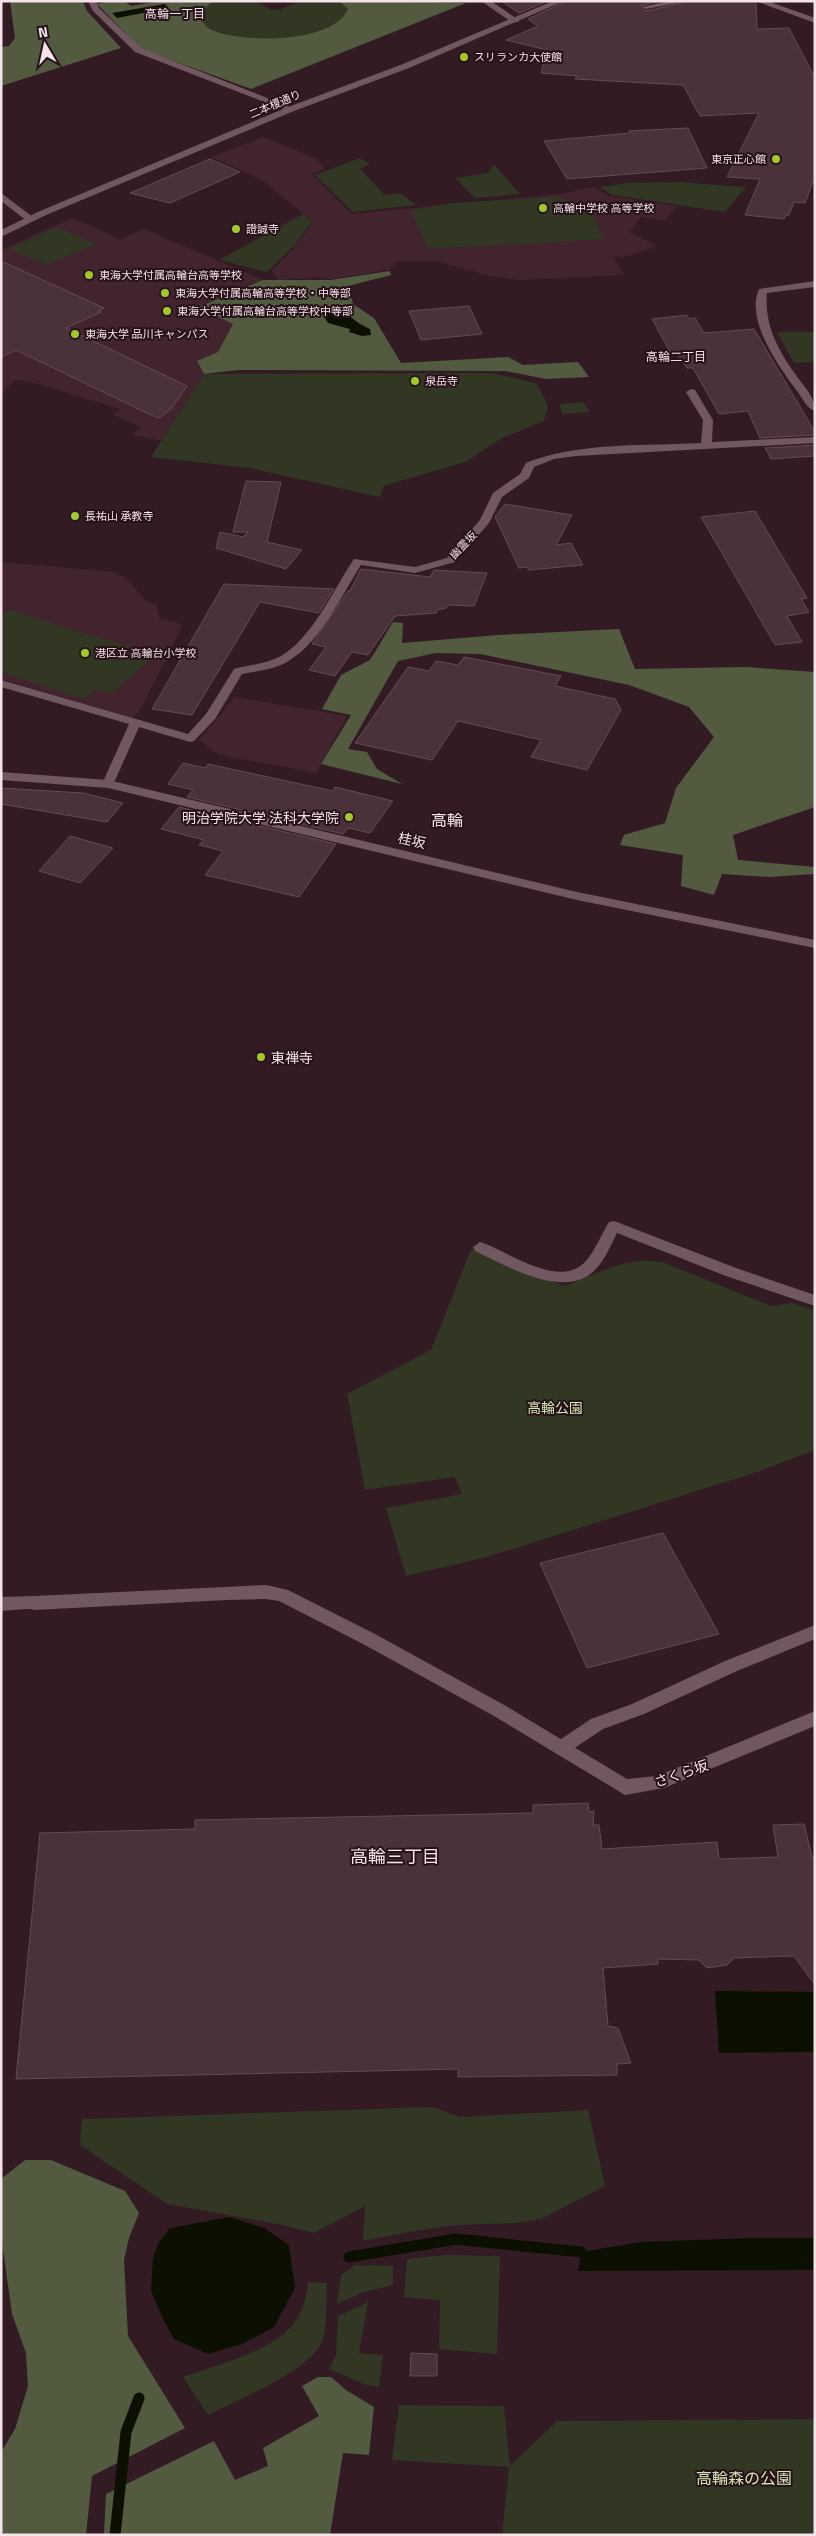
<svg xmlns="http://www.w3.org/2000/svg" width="816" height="2536" font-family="'Titillium Web','Noto Sans JP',sans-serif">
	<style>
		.built { fill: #41242e }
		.green { fill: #313723 }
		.forest { fill: #525b40 }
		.water { fill: #0b1000 }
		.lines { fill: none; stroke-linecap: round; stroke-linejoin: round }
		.stream { stroke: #0b1000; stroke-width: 11 }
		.building { fill: #4a323a; stroke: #654b53 }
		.street { fill: #71575f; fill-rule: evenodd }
		.secondary { fill: #71575f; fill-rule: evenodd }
		.poi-dot { fill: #a3c927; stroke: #271219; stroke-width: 2 }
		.labels { text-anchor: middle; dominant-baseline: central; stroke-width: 4; stroke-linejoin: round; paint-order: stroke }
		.far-poi-label { font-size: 11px; fill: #f4e4e9; stroke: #271219; text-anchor: start }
		.far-street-label { font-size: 11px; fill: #f4e4e9; stroke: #271219 }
		.far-neighbourhood-label { font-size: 12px; fill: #f4e4e9; stroke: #271219 }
		.poi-label { font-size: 14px; fill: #f4e4e9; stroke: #271219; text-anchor: end }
		.street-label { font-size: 14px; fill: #f4e4e9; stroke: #271219 }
		.park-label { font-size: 14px; fill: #d5e6b1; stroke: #271219 }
		.quarter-label { font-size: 16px; fill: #f4e4e9; stroke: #271219 }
		.near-park-label { font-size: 16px; fill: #d5e6b1; stroke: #271219 }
		.near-neighbourhood-label { font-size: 18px; fill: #f4e4e9; stroke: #271219 }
	</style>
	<rect width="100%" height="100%" fill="#321b23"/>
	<g class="built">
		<polygon points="263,137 317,159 325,169 312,174 351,214 560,194 594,187 610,196 677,206 664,221 641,217 630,232 657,246 629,256 614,257 624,275 520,280 494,277 436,261 397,261 389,270 330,279 320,277 278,280 271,271 292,250 313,222 262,180 211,157"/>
		<polygon points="72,218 120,239 144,229 263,280 200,307 234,324 218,352 198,361 204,374 161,441 133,435 141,427 113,415 120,409 31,382 15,380 1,395 1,250"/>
		<polygon points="1,562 115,572 125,578 146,601 157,605 159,618 180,624 182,627 140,710 132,718 1,679"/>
		<polygon points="235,697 347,716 316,773 219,755 199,740"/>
	</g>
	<g class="green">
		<path d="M213 1H254L272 10H278L301 1H339L348 9C333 44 242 43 212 30 208 29 204 23 201 20V11Z"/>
		<polygon points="360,158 370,164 360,169 385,195 400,193 416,205 353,212 315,175"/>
		<polygon points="494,165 520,194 475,198 455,178 488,173"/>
		<polygon points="678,182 746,187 725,212 612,195 600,187 627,183"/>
		<polygon points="558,197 576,203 587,215 593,216 604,239 428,249 411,210 452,203"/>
		<polygon points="303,214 312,222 293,247 267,272 219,260"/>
		<polygon points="57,227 96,244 47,265 9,249"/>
		<polygon points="777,332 815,332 815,362 794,363"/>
		<polygon points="490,373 536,383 548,405 544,421 502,438 465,462 384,486 380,497 250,468 151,457 204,374"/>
		<polygon points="583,402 590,412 562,414 560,404"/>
		<polygon points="10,610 155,655 112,693 96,689 84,699 1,672 1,616"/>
		<path d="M471 1249 564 1286C597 1274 629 1254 665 1263L771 1306 792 1303 815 1311V1450L751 1474 487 1557 406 1576 386 1508 462 1494 455 1477 365 1490 347 1394 431 1350Z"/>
		<polygon points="433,2107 460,2117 588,2110 605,2186 541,2219 517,2223 457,2225 420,2230 363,2241 365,2206 314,2233 283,2225 167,2204 80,2145 82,2119"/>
		<polygon points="445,2255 500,2256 497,2354 439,2349 440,2300 404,2297 407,2259"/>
		<polygon points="355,2265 393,2266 393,2285 364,2292 337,2304 341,2275"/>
		<path d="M308 2282 327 2283C326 2299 328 2335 319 2347 300 2375 239 2399 208 2415L183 2377C211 2367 262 2353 285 2333 299 2321 307 2300 308 2282Z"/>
		<polygon points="368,2302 359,2353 383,2355 379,2387 366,2385 329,2369 336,2355 338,2316"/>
		<polygon points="399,2405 504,2406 510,2466 557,2421 815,2419 815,2535 502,2535 509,2467 392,2460"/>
	</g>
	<g class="forest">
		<polygon points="10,1 83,1 87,11 121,48 1,86 1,47 9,46 15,38"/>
		<path d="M108 1H124L131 6 160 1H213L201 12V20C204 23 208 29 212 30 242 43 333 44 348 9L339 1 466 3 251 89 141 49 97 4Z"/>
		<polygon points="390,271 391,275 348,286 353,304 374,318 401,363 508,357 523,365 578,362 589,377 546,379 505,371 238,370 204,374 197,361 218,352 233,324 199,307 263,280 330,280"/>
		<polygon points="393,622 403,623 402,643 498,635 619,629 635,669 746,667 815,672 815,807 733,835 738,860 815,867 815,874 769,877 722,874 714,895 681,886 683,855 620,845 624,835 665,823 676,788 714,737 689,707 629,685 480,654 436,653 398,661 348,749 367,752 377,769 402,784 321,764 351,715 322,709 341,675 370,660"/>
		<polygon points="25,2160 51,2160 125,2191 139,2213 129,2238 124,2260 128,2336 185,2428 92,2476 86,2535 1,2535 1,2452 15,2429 28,2386 26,2353 12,2314 1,2235 1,2179"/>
		<polygon points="318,2377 331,2377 346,2390 374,2407 369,2455 343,2453 330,2535 104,2535 106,2494 214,2441 235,2480 268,2466 263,2448 319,2416 302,2386"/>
	</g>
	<g class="water">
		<polygon points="165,4 169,8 117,18 112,13"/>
		<polygon points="328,313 345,313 360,324 370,329 371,335 362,336 349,332 350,329 328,323 325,318"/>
		<polygon points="715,1991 815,1992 815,2052 719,2053"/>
		<polygon points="230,2217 264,2228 289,2245 295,2288 274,2327 242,2344 208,2354 174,2339 164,2321 151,2291 153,2258 159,2242 170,2228"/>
		<polygon points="751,2238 815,2238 815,2270 578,2271 581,2252 641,2242"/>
	</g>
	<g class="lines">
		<g class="stream">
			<polyline points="349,2257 456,2239 581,2252"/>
			<polyline points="115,2535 126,2432 139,2398"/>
		</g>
	</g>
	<g class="building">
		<polygon points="501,1 548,1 519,13"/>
		<polygon points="566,1 659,1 640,6 646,11 691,1 753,1 756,3 757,29 789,28 815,78 815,176 805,203 794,202 789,215 786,215 784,219 745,215 760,179 727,177 759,113 700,116 683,85 575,79 577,76 541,73 547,50 506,40 538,26 528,19"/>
		<polygon points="688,128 707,168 567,179 544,141 630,133 629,131"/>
		<polygon points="210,159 240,172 170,203 130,193"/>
		<polygon points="1,261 104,308 98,311 101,312 66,328 187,386 171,409 159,418 151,415 16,350 1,357"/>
		<polygon points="469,306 482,334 421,340 409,311"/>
		<polygon points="687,315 689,319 695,318 704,333 754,329 815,432 815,435 760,438 748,411 719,414 693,368 687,368 676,352 670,352 652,319"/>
		<polygon points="815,445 815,456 771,459 765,448"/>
		<polygon points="246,481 281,482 267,542 302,550 286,569 216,548 220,532 243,537 248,532 233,532"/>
		<polygon points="505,504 572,515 556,545 571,543 583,565 529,570 527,567 519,568 495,517"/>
		<polygon points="755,511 807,598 801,599 809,612 787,616 802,642 775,645 701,517"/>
		<polygon points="361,569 430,577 434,570 487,573 474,606 448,605 446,608 437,610 436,613 395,616 368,655 352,652 335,676 309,670 326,647 312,644 348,591 350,591"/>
		<polygon points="224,584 334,589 319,613 260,602 192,715 152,709"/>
		<polygon points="464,657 561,676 555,686 615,699 621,710 587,770 531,757 541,740 458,721 432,760 355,743 408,667 429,671 436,661 458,665"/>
		<polygon points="183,763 205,768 208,764 333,791 335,787 393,801 370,833 348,828 343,834 187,797 193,790 168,784"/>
		<polygon points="1,788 83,793 123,803 107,822 1,804"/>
		<polygon points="179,807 336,844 299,897 205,875 223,851 199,845 204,840 161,829"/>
		<polygon points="70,836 113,848 80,883 39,871"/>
		<polygon points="663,1533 719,1634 587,1668 540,1563"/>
		<polygon points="588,1803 589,1812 594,1811 593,1825 599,1825 602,1849 717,1842 719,1859 778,1857 773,1825 804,1824 812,1857 815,1857 815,1985 794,1956 734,1958 727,1965 707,1968 699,1960 658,1959 658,1964 603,1968 608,2026 618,2028 631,2063 617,2064 617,2075 458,2077 458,2069 16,2079 40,1833 195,1829 195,1820 533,1813 533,1805"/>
		<polygon points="411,2353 437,2354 437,2376 410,2376"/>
	</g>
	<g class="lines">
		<g class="street">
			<polygon points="88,1 96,1 99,8 141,48 295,109 288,111 135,52 93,11"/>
			<polygon points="481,1 491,1 520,21 513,23"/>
			<polygon points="668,1 689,1 646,9 642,7"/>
			<polygon points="1,193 33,217 33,221 27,221 1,201"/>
			<path d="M815 281V287L767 293C764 324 778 350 796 375 804 387 815 396 815 411 807 409 802 397 797 391 779 367 745 320 759 289Z"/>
			<path d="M691 389 695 390 713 420 712 442 815 437V443L576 456 554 459 534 467 529 478 502 497 489 523 455 562 415 573 361 565C341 596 322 640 290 660 277 669 258 671 242 674L215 719 194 741 190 742 139 727 112 787H104L102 784 129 724 1 687V680L188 734 206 714 234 669C249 665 265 664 279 657 312 640 334 588 354 559L415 567 447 558 480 520 493 493 520 474 526 463C577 442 646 446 701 443L703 420 686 392Z"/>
			<path d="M614 1221 736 1268 815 1295V1306L726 1276 617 1233C611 1245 605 1260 595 1270 565 1301 505 1265 475 1251L473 1247 480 1242C507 1250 558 1290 585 1262 595 1251 601 1235 609 1222Z"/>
			<polygon points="34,1596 40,1598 42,1603 40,1608 1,1611 1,1597"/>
			<polygon points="815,1625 815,1639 737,1671 644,1714 603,1729 567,1753 561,1755 555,1753 552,1748 555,1743 591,1719 632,1704 725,1661"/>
		</g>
		<g class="secondary">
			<polygon points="553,1 564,1 409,68 294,111 46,215 1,237 1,230 40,211 288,107 403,64"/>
			<polygon points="755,1 767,1 815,18 815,23"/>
			<polygon points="1,772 108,780 577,892 815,940 815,948 577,900 108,788 1,780"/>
			<polygon points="266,1585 288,1590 375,1634 506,1706 627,1779 657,1776 815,1711 815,1726 664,1788 625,1795 494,1716 363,1644 279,1601 266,1599 227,1600 34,1610 28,1608 26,1603 28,1598 34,1596"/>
		</g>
	</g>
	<g class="poi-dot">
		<circle cx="464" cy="57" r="5"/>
		<circle cx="776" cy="159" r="5"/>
		<circle cx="543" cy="208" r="5"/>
		<circle cx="236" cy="229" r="5"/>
		<circle cx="89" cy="275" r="5"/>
		<circle cx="165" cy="293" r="5"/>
		<circle cx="167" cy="311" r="5"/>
		<circle cx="75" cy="334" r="5"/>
		<circle cx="415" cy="381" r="5"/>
		<circle cx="75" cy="516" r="5"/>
		<circle cx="85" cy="653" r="5"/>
		<circle cx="349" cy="817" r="5"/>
		<circle cx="261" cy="1057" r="5"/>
	</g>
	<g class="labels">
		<g class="far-poi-label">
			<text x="474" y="57">スリランカ大使館</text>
			<text x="766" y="159" text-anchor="end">東京正心館</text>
			<text x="553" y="208">高輪中学校 高等学校</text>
			<text x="246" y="229">證誠寺</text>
			<text x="99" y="275">東海大学付属高輪台高等学校</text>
			<text x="175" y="293">東海大学付属高輪高等学校・中等部</text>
			<text x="177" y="311">東海大学付属高輪台高等学校中等部</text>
			<text x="85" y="334">東海大学 品川キャンパス</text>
			<text x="425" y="381">泉岳寺</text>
			<text x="85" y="516">長祐山 承教寺</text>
			<text x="95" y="653">港区立 高輪台小学校</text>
		</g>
		<g class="far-street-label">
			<text transform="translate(275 104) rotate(-23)">二本榎通り</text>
			<text transform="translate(463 545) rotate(-46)">幽霊坂</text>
		</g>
		<g class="far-neighbourhood-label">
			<text x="175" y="13">高輪一丁目</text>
			<text x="676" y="356">高輪二丁目</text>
		</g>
		<g class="poi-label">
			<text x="339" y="817">明治学院大学 法科大学院</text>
			<text x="271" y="1057" text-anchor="start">東禅寺</text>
		</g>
		<g class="street-label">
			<text transform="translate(412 840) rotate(13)">桂坂</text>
			<text transform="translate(681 1773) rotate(-19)">さくら坂</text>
		</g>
		<g class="park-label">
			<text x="555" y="1407">高輪公園</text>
		</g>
		<g class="quarter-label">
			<text x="447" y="820">高輪</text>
		</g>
		<g class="near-park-label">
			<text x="744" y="2478">高輪森の公園</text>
		</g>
		<g class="near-neighbourhood-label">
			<text x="395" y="1856">高輪三丁目</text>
		</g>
	</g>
	<rect width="816" height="2536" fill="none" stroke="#f4e4e9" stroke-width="5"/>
	<g transform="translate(45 45) rotate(351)" stroke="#271219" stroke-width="4" paint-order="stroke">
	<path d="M0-4L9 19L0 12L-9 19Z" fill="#f4e4e9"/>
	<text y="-8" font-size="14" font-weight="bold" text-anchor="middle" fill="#f4e4e9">N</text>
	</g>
</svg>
